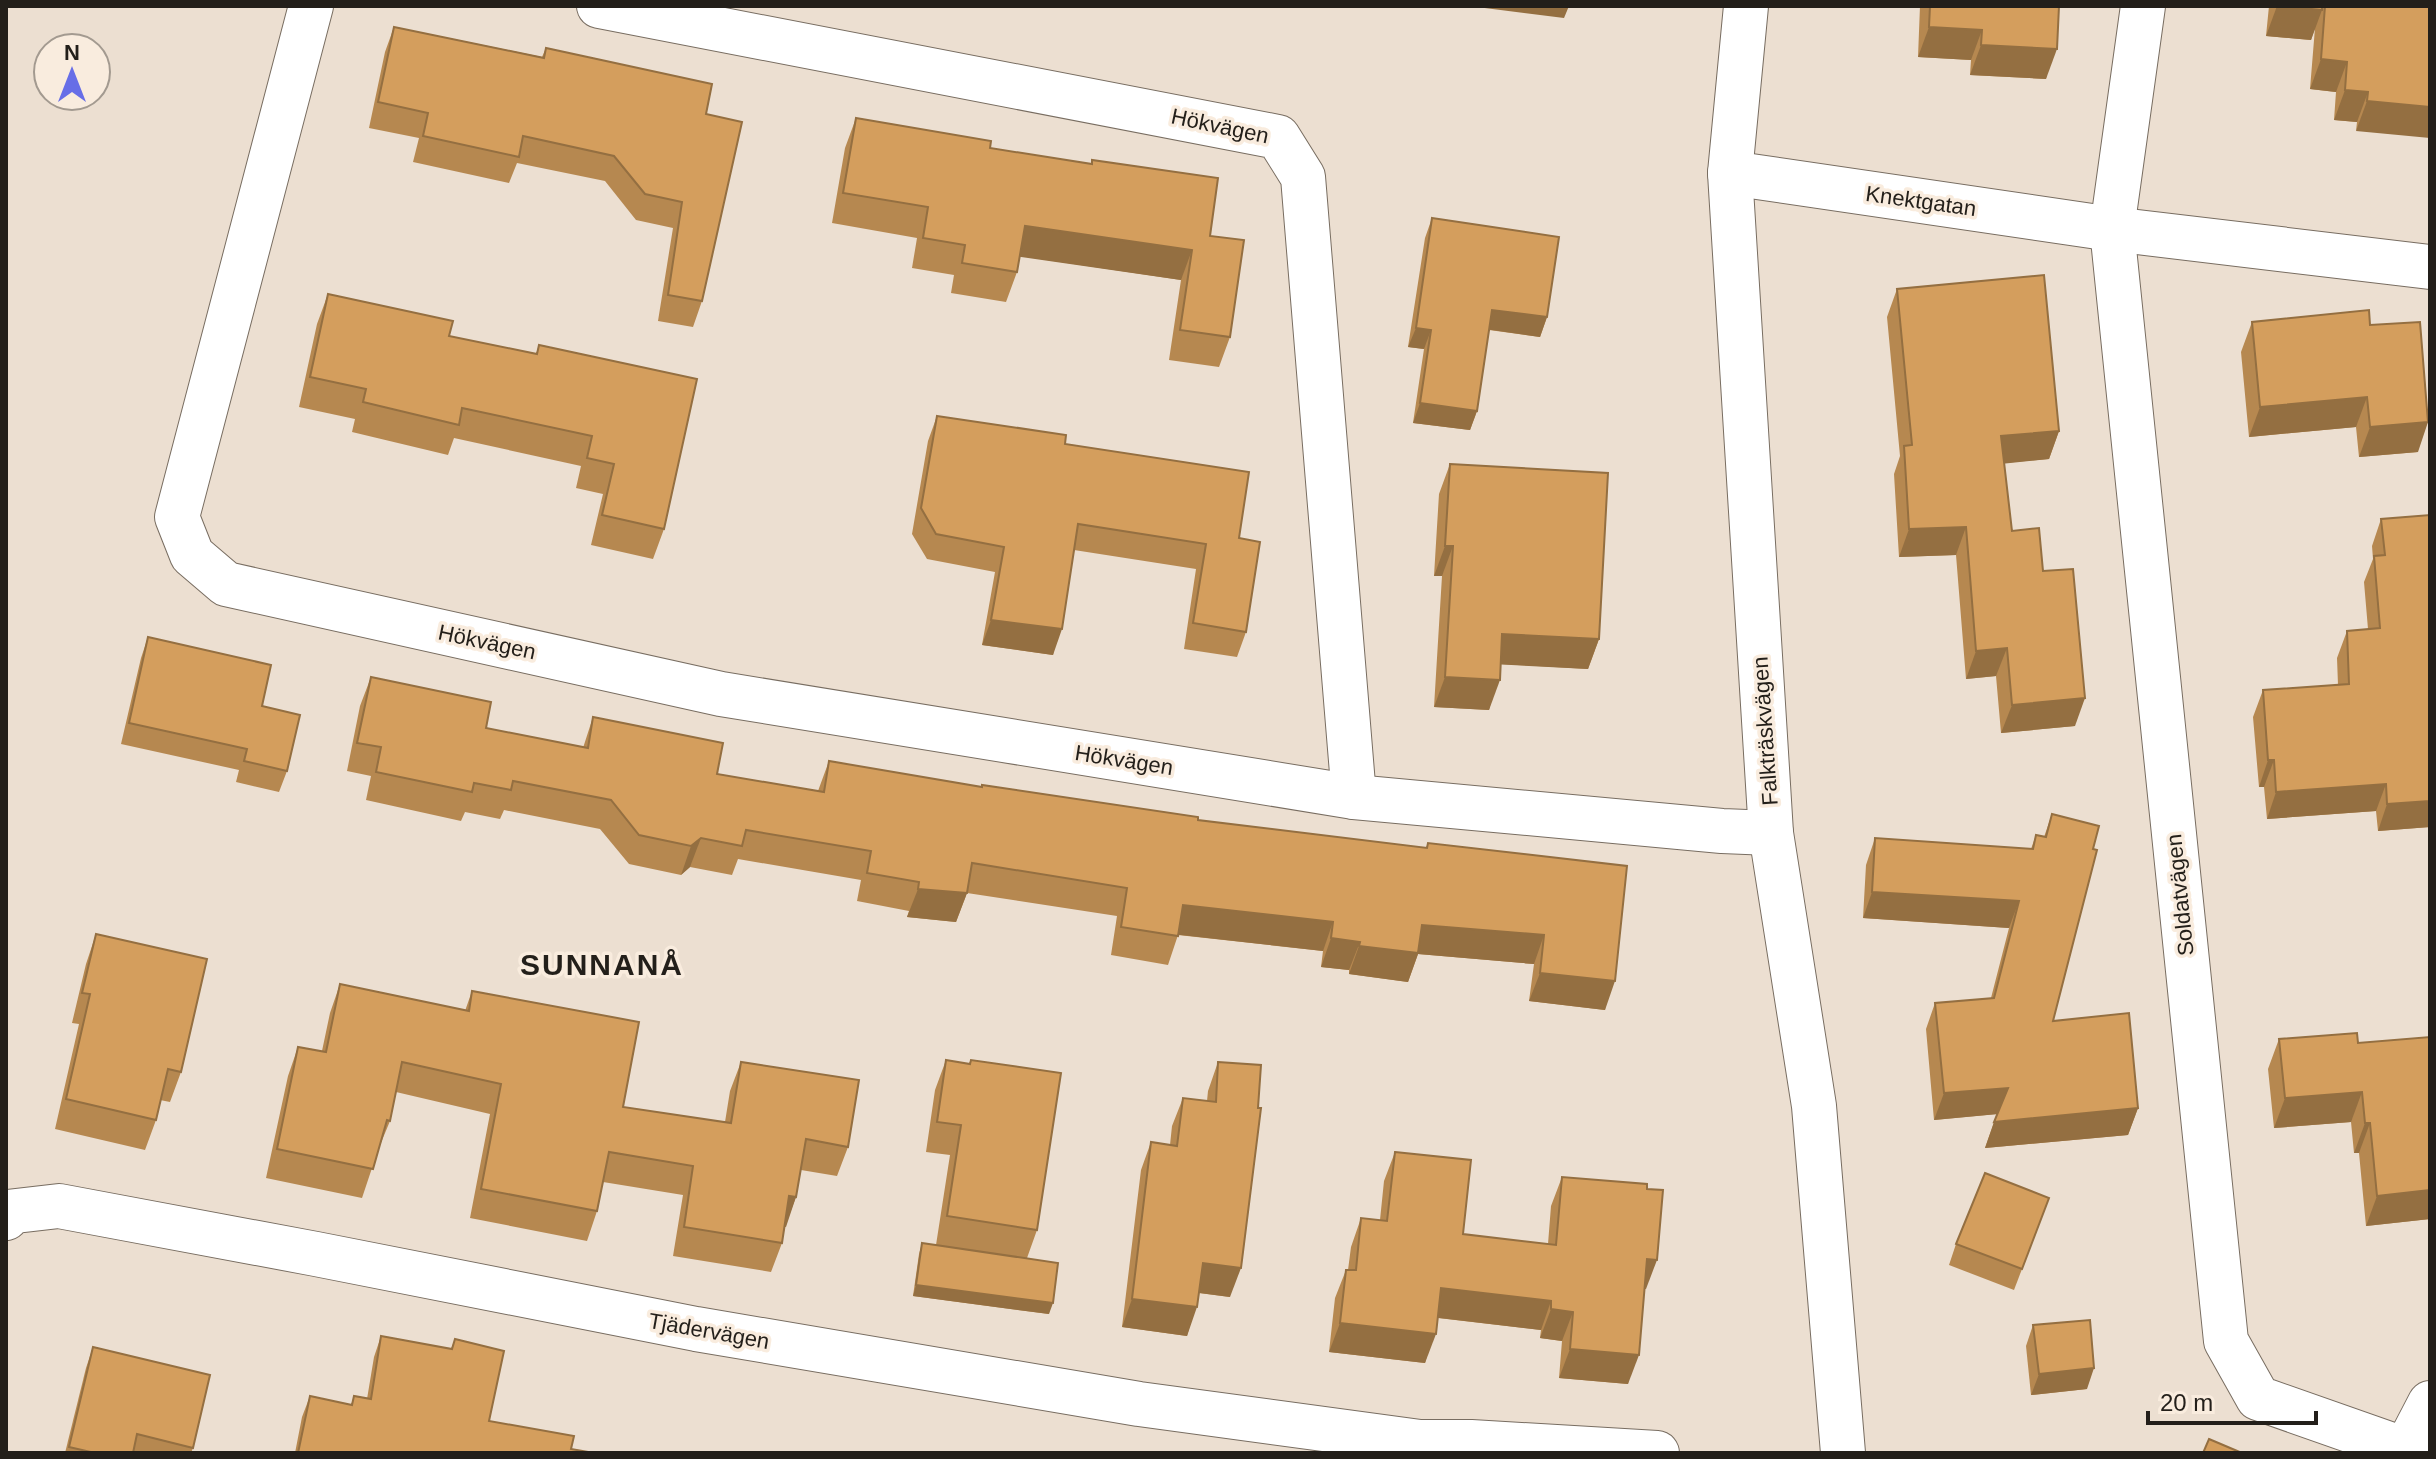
<svg xmlns="http://www.w3.org/2000/svg" width="2436" height="1459" font-family="Helvetica,sans-serif">
	<style>
		.lines { fill: none; stroke-linecap: round; stroke-linejoin: round }
		.minor-casing { stroke: #786d61; stroke-width: 46 }
		.minor { stroke: #fff; stroke-width: 44 }
		.wall { fill: #b68850 }
		.shaded-wall { fill: #946f41 }
		.building { fill: #d49e5d; stroke: #946f41; stroke-width: 2 }
		.labels { text-anchor: middle; dominant-baseline: central; stroke-width: 7; stroke-linejoin: round; paint-order: stroke }
		.street-label { font-size: 22px; fill: #231f1a; stroke: #f9ecde }
		.district-label { font-size: 30px; font-weight: bold; letter-spacing: 2px; fill: #231f1a; stroke: #f9ecde }
	</style>
	<rect width="100%" height="100%" fill="#ecdfd1"/>
	<g class="lines">
		<g class="minor-casing">
			<g id="minor">
				<polyline points="311,6 177,517 192,555 226,584 721,694 1354,797 1722,831 1771,833"/>
				<polyline points="599,6 1278,137 1303,177 1354,797"/>
				<polyline points="1746,6 1730,173 1771,833 1814,1106 1843,1453"/>
				<polyline points="2143,6 2112,229 2226,1341 2258,1398 2406,1450"/>
				<polyline points="1730,173 2112,229 2430,267"/>
				<polyline points="6,1218 7,1212 59,1206 316,1254 696,1329 1139,1404 1420,1442 1471,1442 1657,1453"/>
				<polyline points="2404,1453 2430,1403"/>
			</g>
		</g>
		<use href="#minor" class="minor"/>
	</g>
	<g class="wall">
		<polygon points="1920,6 2059,6 2046,79 1970,75 1971,60 1918,57"/>
		<polygon points="2269,6 2430,6 2356,131 2357,122 2334,120 2336,92 2310,89 2315,28 2311,40 2266,36"/>
		<polygon points="394,27 542,57 546,48 706,114 702,301 693,327 658,321 673,228 636,220 605,181 517,163 509,183 413,162 419,138 369,128 385,52"/>
		<polygon points="856,118 990,148 1091,164 1092,160 1210,236 1230,337 1219,367 1169,360 1181,280 1020,256 1017,272 1006,302 951,293 954,275 912,268 917,238 832,223 845,148"/>
		<polygon points="1432,218 1547,317 1540,337 1489,330 1477,411 1470,430 1413,423 1424,349 1408,347 1425,238"/>
		<polygon points="1897,289 2059,431 2049,459 2004,463 2012,531 2043,571 2075,726 2001,733 1996,676 1966,679 1956,555 1899,557 1894,474 1900,456 1887,317"/>
		<polygon points="328,294 449,336 536,354 539,345 664,529 653,559 591,545 603,494 576,488 581,466 454,438 448,455 352,432 355,419 299,407 317,324"/>
		<polygon points="2252,322 2370,325 2418,452 2359,457 2356,427 2249,437 2241,352"/>
		<polygon points="937,416 1065,444 1239,538 1246,632 1237,657 1184,649 1196,569 1074,550 1053,655 982,645 995,572 927,559 912,534 928,441"/>
		<polygon points="1450,464 1599,639 1588,669 1501,664 1489,710 1434,707 1442,576 1434,576 1439,494"/>
		<polygon points="2381,519 2430,827 2378,831 2376,811 2267,819 2264,787 2259,787 2253,717 2263,690 2338,685 2337,658 2347,631 2368,629 2364,582 2373,559 2372,546"/>
		<polygon points="148,637 262,706 287,771 279,792 236,782 239,770 121,744 141,658"/>
		<polygon points="371,677 486,728 583,748 593,717 717,774 818,791 829,761 981,787 1198,820 1426,848 1428,843 1627,866 1605,1010 1529,1001 1534,964 1418,954 1408,982 1349,974 1349,970 1321,967 1323,951 1178,935 1168,965 1111,955 1117,916 967,893 956,922 907,917 909,911 857,901 861,880 738,859 732,875 690,867 681,875 629,864 600,829 504,810 500,819 465,812 461,821 366,800 371,776 347,771 360,706"/>
		<polygon points="2052,814 2053,1021 2138,1108 2128,1135 1985,1148 1997,1114 1934,1120 1926,1029 1935,1003 1991,998 2009,928 1863,918 1866,865 1875,838 2031,849 2036,835 2044,837"/>
		<polygon points="96,934 181,1072 170,1102 160,1100 156,1120 145,1150 55,1129 79,1024 72,1023 86,964"/>
		<polygon points="340,984 465,1011 472,991 623,1107 725,1122 730,1091 741,1062 848,1147 837,1176 801,1170 796,1197 785,1226 782,1243 771,1272 673,1256 683,1195 603,1182 597,1211 587,1241 470,1218 490,1114 396,1092 390,1121 378,1150 362,1198 266,1178 288,1076 298,1047 322,1051 330,1013"/>
		<polygon points="2279,1039 2358,1043 2430,1219 2366,1226 2359,1153 2354,1153 2351,1122 2274,1128 2268,1069"/>
		<polygon points="946,1060 969,1064 971,1060 1037,1230 1027,1258 1049,1314 913,1296 919,1254 922,1243 936,1245 950,1155 926,1152 935,1090"/>
		<polygon points="1218,1062 1230,1297 1199,1293 1187,1336 1122,1327 1141,1170 1151,1142 1170,1145 1172,1126 1183,1098 1207,1101 1208,1091"/>
		<polygon points="1395,1152 1463,1234 1548,1244 1551,1206 1562,1177 1646,1289 1644,1289 1628,1384 1559,1378 1562,1341 1540,1338 1541,1330 1438,1318 1425,1363 1329,1352 1335,1298 1346,1270 1348,1270 1351,1247 1361,1218 1380,1220 1384,1181"/>
		<polygon points="2049,1198 2014,1290 1949,1265 1956,1244"/>
		<polygon points="2033,1325 2087,1389 2031,1395 2026,1346"/>
		<polygon points="381,1336 451,1349 455,1339 489,1421 571,1449 594,1453 295,1453 302,1417 310,1396 351,1405 354,1396 367,1399 374,1357"/>
		<polygon points="93,1347 193,1448 191,1453 65,1453 86,1368"/>
	</g>
	<g class="shaded-wall">
		<polygon points="1469,6 1569,6 1564,18"/>
		<polygon points="2277,6 2322,10 2311,40 2266,36"/>
		<polygon points="1929,27 1982,30 1971,60 1918,57"/>
		<polygon points="1981,45 2057,49 2046,79 1970,75"/>
		<polygon points="2321,59 2347,62 2336,92 2310,89"/>
		<polygon points="2345,90 2368,92 2357,122 2334,120"/>
		<polygon points="2367,101 2430,107 2430,138 2356,131"/>
		<polygon points="1025,226 1192,250 1181,280 1014,256"/>
		<polygon points="1492,310 1547,317 1540,337 1485,329"/>
		<polygon points="1416,328 1431,330 1424,349 1408,347"/>
		<polygon points="2367,397 2356,427 2249,437 2260,407"/>
		<polygon points="1420,403 1477,411 1470,430 1413,423"/>
		<polygon points="2428,422 2418,452 2359,457 2370,427"/>
		<polygon points="2059,431 2049,459 1991,465 2001,436"/>
		<polygon points="1966,527 1956,555 1899,557 1909,529"/>
		<polygon points="1445,546 1453,546 1442,576 1434,576"/>
		<polygon points="991,620 1062,629 1053,655 982,645"/>
		<polygon points="1502,634 1599,639 1588,669 1492,664"/>
		<polygon points="2007,648 1996,676 1966,679 1976,651"/>
		<polygon points="1445,677 1500,680 1489,710 1434,707"/>
		<polygon points="2085,698 2075,726 2001,733 2012,705"/>
		<polygon points="2268,760 2274,760 2264,787 2259,787"/>
		<polygon points="2386,784 2376,811 2267,819 2276,792"/>
		<polygon points="2430,801 2430,827 2378,831 2387,804"/>
		<polygon points="701,838 690,867 681,875 691,846"/>
		<polygon points="918,889 967,893 956,922 907,917"/>
		<polygon points="1872,892 2019,901 2009,928 1863,918"/>
		<polygon points="1183,905 1333,922 1323,951 1172,934"/>
		<polygon points="1422,925 1544,935 1534,964 1418,954 1408,982 1349,974 1359,946"/>
		<polygon points="1331,938 1360,942 1349,970 1321,967"/>
		<polygon points="1540,973 1615,981 1605,1010 1529,1001"/>
		<polygon points="2008,1088 1998,1114 1934,1120 1944,1093"/>
		<polygon points="2362,1092 2351,1122 2274,1128 2285,1098"/>
		<polygon points="2138,1108 2128,1135 1985,1148 1994,1122"/>
		<polygon points="2365,1123 2370,1123 2359,1153 2354,1153"/>
		<polygon points="2430,1190 2430,1219 2366,1226 2377,1196"/>
		<polygon points="789,1196 796,1197 786,1227 779,1226"/>
		<polygon points="1647,1259 1657,1260 1646,1289 1636,1288"/>
		<polygon points="1203,1263 1241,1268 1230,1297 1192,1292"/>
		<polygon points="916,1285 1053,1303 1049,1314 913,1296"/>
		<polygon points="1441,1288 1551,1301 1541,1330 1431,1317"/>
		<polygon points="1132,1299 1197,1307 1187,1336 1122,1327"/>
		<polygon points="1551,1309 1573,1312 1562,1341 1540,1338"/>
		<polygon points="1340,1323 1436,1334 1425,1363 1329,1352"/>
		<polygon points="1570,1349 1639,1355 1628,1384 1559,1378"/>
		<polygon points="2094,1368 2087,1389 2031,1395 2039,1374"/>
	</g>
	<g class="building">
		<polygon points="1930,6 2059,6 2057,49 1981,45 1982,30 1929,27"/>
		<polygon points="2281,6 2322,6 2322,10"/>
		<polygon points="2325,6 2430,6 2430,107 2367,101 2368,92 2345,90 2347,62 2321,59"/>
		<polygon points="394,27 544,58 546,48 712,84 706,114 742,122 702,301 668,295 682,202 645,194 614,156 523,136 519,157 423,136 428,113 378,102"/>
		<polygon points="856,118 991,141 990,148 1092,164 1092,160 1218,178 1210,236 1244,240 1230,337 1180,330 1192,250 1025,226 1017,272 962,263 965,245 923,238 928,207 843,193"/>
		<polygon points="1432,218 1559,237 1547,317 1492,310 1477,411 1420,403 1431,330 1416,328"/>
		<polygon points="2044,275 2059,431 2001,436 2012,531 2039,528 2043,571 2073,569 2085,698 2012,705 2007,648 1976,651 1966,527 1909,529 1904,446 1912,445 1897,289"/>
		<polygon points="328,294 453,321 449,336 537,354 539,345 697,379 664,529 602,515 614,464 587,458 592,436 462,408 459,425 363,402 366,389 310,377"/>
		<polygon points="2369,310 2370,325 2420,322 2428,422 2370,427 2367,397 2260,407 2252,322"/>
		<polygon points="937,416 1066,435 1065,444 1249,472 1239,538 1260,542 1246,632 1193,623 1206,544 1078,524 1062,629 991,620 1004,547 936,534 921,508"/>
		<polygon points="1450,464 1608,473 1599,639 1502,634 1500,680 1445,677 1453,546 1445,546"/>
		<polygon points="2430,515 2430,801 2387,804 2386,784 2276,792 2274,760 2268,760 2263,690 2349,684 2347,631 2380,628 2374,556 2385,555 2381,519"/>
		<polygon points="148,637 271,665 262,706 300,715 287,771 244,761 247,749 129,723"/>
		<polygon points="371,677 491,702 486,728 588,748 593,717 723,743 717,774 824,792 829,761 982,787 982,785 1198,817 1198,820 1427,848 1428,843 1627,866 1615,981 1540,973 1544,935 1422,925 1418,953 1359,946 1360,942 1331,938 1333,922 1183,905 1178,936 1121,927 1127,888 972,863 967,893 918,889 919,882 867,873 871,851 746,830 742,846 701,838 691,846 639,835 611,800 513,781 511,790 474,783 472,792 376,772 381,747 357,743"/>
		<polygon points="2052,814 2099,826 2093,849 2097,850 2053,1021 2129,1013 2138,1108 1994,1122 2008,1088 1944,1093 1935,1003 1994,998 2019,901 1872,892 1875,838 2033,849 2036,835 2046,837"/>
		<polygon points="96,934 207,959 181,1072 168,1069 156,1120 66,1099 90,994 82,993"/>
		<polygon points="340,984 469,1011 472,991 639,1022 623,1107 731,1123 741,1062 859,1080 848,1147 806,1139 796,1197 789,1196 782,1243 684,1227 693,1166 609,1152 597,1211 481,1189 501,1084 402,1062 390,1121 387,1120 373,1169 277,1149 298,1047 326,1052"/>
		<polygon points="2357,1033 2358,1043 2430,1037 2430,1190 2377,1196 2370,1123 2365,1123 2362,1092 2285,1098 2279,1039"/>
		<polygon points="946,1060 970,1064 971,1060 1061,1073 1037,1230 947,1216 961,1125 937,1122"/>
		<polygon points="1218,1062 1261,1065 1258,1108 1261,1108 1241,1268 1203,1263 1197,1307 1132,1299 1151,1142 1177,1146 1183,1098 1216,1102"/>
		<polygon points="1395,1152 1471,1160 1463,1234 1556,1245 1562,1177 1647,1184 1647,1189 1663,1190 1657,1260 1647,1259 1639,1355 1570,1349 1573,1312 1551,1309 1551,1301 1441,1288 1436,1334 1340,1323 1346,1270 1356,1270 1361,1218 1387,1221"/>
		<polygon points="1985,1173 2049,1198 2022,1269 1956,1244"/>
		<polygon points="922,1243 1058,1263 1053,1303 916,1285"/>
		<polygon points="2090,1320 2094,1368 2039,1374 2033,1325"/>
		<polygon points="381,1336 452,1349 455,1339 504,1351 489,1421 574,1436 571,1449 594,1453 298,1453 310,1396 352,1405 354,1396 371,1399"/>
		<polygon points="93,1347 210,1375 193,1448 137,1434 133,1453 95,1453 69,1447"/>
		<polygon points="2209,1439 2242,1453 2203,1453"/>
	</g>
	<g class="labels">
		<g class="street-label">
			<text transform="translate(1220 126) rotate(12)">Hökvägen</text>
			<text transform="translate(1921 201) rotate(8)">Knektgatan</text>
			<text transform="translate(487 642) rotate(12)">Hökvägen</text>
			<text transform="translate(1765 731) rotate(-94)">Falkträskvägen</text>
			<text transform="translate(1124 760) rotate(9)">Hökvägen</text>
			<text transform="translate(2180 895) rotate(-96)">Soldatvägen</text>
			<text transform="translate(709 1331) rotate(10)">Tjädervägen</text>
		</g>
		<g class="district-label">
			<text x="602" y="964">SUNNANÅ</text>
		</g>
	</g>
	<rect width="2436" height="1459" fill="none" stroke="#231f1a" stroke-width="16"/>
	<g transform="translate(72 72)"><circle r="38" fill="#f9ecde" stroke="#a39a90" stroke-width="2"/>
	<path d="M0-6L14 30L0 20L-14 30Z" fill="#676ee7"/>
	<text y="-12" font-size="22" font-weight="bold" text-anchor="middle" fill="#231f1a">N</text>
	</g>
	<path d="M2148 1411v12h168v-12" fill="none" stroke="#231f1a" stroke-width="4"/>
	<text x="2160" y="1411" font-size="24" fill="#231f1a" stroke="#f9ecde" stroke-width="6" paint-order="stroke">20 m</text>
</svg>
